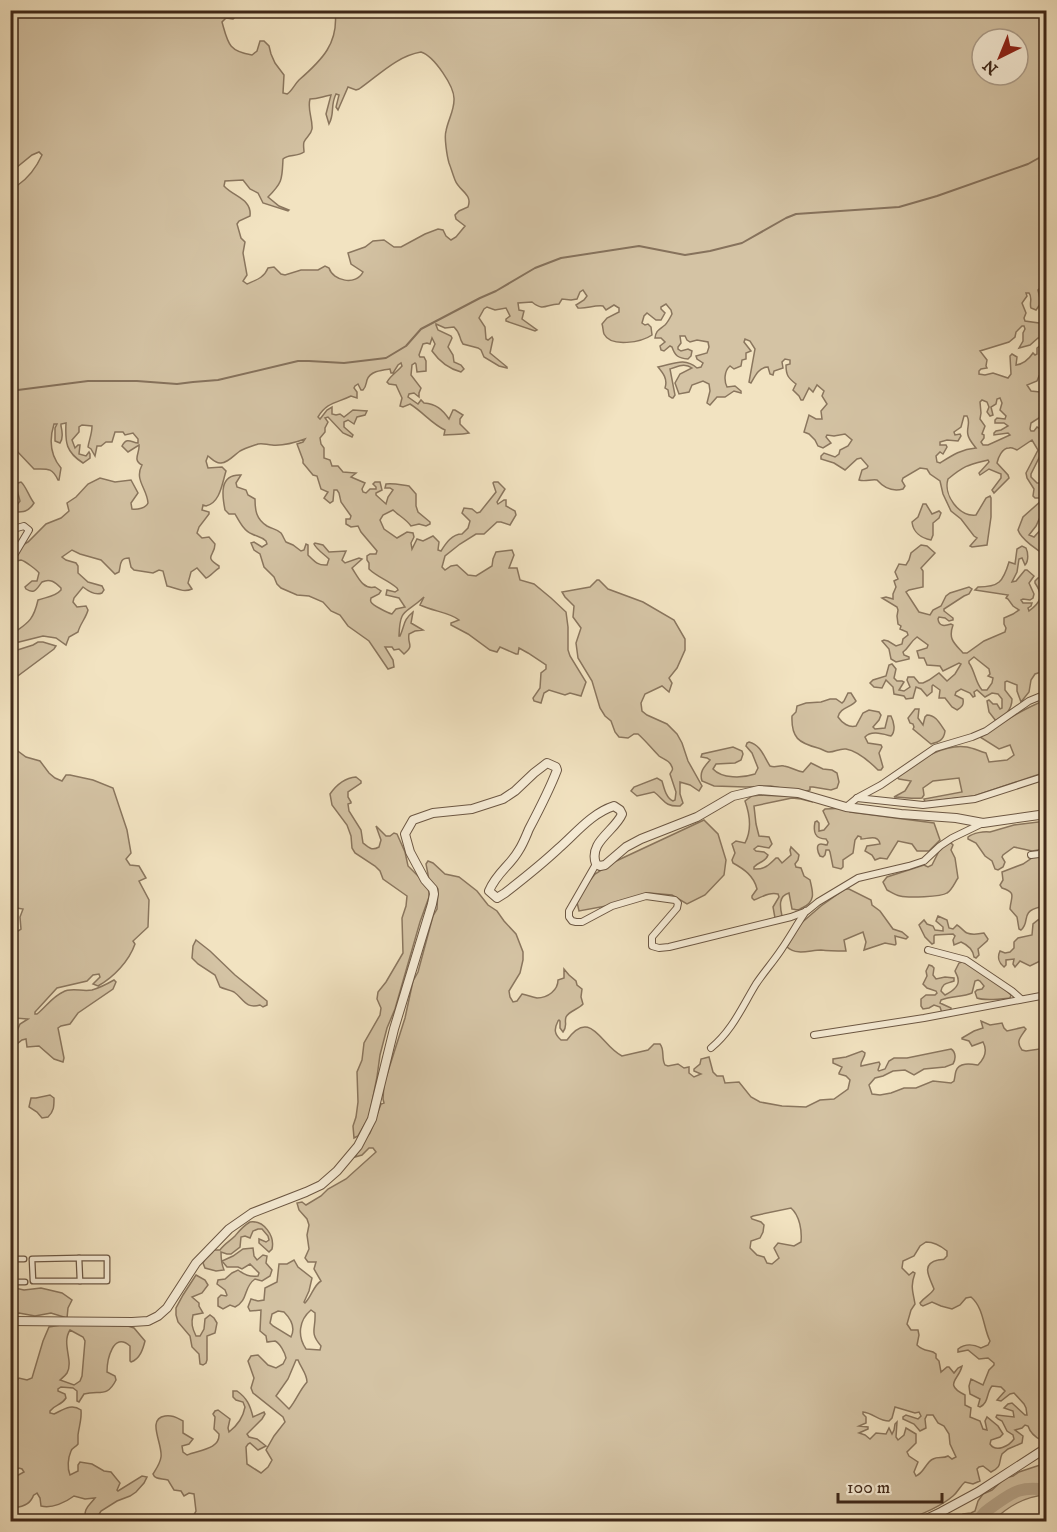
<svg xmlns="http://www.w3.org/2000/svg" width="1057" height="1532" font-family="'IM FELL DW Pica',serif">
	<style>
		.green { fill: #d4c3a4; stroke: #8a765e; stroke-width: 1.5; fill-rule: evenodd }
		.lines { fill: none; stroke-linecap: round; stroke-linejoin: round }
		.stream { stroke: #86725c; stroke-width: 2 }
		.river { stroke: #b5a388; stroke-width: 12 }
		.pedestrian-casing { stroke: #6c5743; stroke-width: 7 }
		.minor-casing { stroke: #6c5743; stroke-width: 8 }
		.tertiary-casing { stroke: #6c5743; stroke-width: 10 }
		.pedestrian { stroke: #f7edd7; stroke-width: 4.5 }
		.minor { stroke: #f7edd7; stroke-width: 6 }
		.tertiary { stroke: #f7edd7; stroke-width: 8 }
	</style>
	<rect width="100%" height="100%" fill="#f2e3c1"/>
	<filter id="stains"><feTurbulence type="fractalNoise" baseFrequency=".00333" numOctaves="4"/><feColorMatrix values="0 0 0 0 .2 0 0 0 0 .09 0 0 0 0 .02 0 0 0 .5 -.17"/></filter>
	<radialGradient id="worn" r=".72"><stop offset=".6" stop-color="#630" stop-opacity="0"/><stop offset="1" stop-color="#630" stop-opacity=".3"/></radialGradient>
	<g class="green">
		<path d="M11 11H234L237 13 236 16 233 19 226 18 222 22C228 43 228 51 252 55L257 51 260 41H264L269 46 271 54 275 63 284 75 283 93 287 94C292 91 294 85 299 80 322 60 339 43 335 11H1046V289L1040 288 1038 290 1041 303 1036 310 1031 308C1029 303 1033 298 1029 293H1026L1027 296 1022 303 1026 313 1024 318 1025 321 1046 324V338H1038L1030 345 1019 348 1023 341V333L1025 329 1024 326H1022L1016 332 1015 337 1009 342 980 351 987 360 986 366 987 368 981 369 979 371V374L985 375 993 373 1008 378 1011 374 1010 356 1012 354 1017 357 1016 365C1023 364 1029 359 1033 353L1035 355 1037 354V348L1041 345 1046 355V379L1039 376 1037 381 1027 385 1031 391 1040 392 1046 390V406L1045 414 1031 423 1030 429 1031 431H1034L1037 427 1046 432V451L1042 452 1031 474V477L1037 483H1040L1041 478 1046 474V504L1036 526 1029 535 1034 537 1043 527 1046 526V536L1040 541 1043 545 1046 543V555C1038 551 1021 539 1018 530L1023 517 1042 500 1039 498H1035L1033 496 1034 489 1027 478 1026 473 1038 450 1032 440 1017 450C1014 449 1012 447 1009 448 1002 448 998 458 997 463L1008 475 1009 478 994 493 992 490 1001 478V474L989 469 980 475 979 473 989 462 988 460C968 465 965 465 948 479 943 495 959 517 976 515L986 498 990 496 991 498V517L987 545 972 547 970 546 977 538 974 536 961 519 951 511 943 494 940 481 930 474 927 469 920 468 903 478 902 481 905 486 903 489C892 492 884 488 877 480 871 479 865 482 859 480L862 470 867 468 868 466 861 458 857 459 845 470 834 463 821 459V456L824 453 835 457 839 454 840 450 848 446 852 440 845 434 834 436 827 435 826 437 831 443 823 448 818 446 815 440 809 434 804 432 809 415 816 419H822L821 411 827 404 822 396 824 391 817 385 813 392 809 388 803 400H801L799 396 793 390 796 384C788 378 786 375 786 365L790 364V360L785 359 782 362 783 368 774 371 773 375 770 374 768 367C759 367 755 376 751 383L749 382 755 349 750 341 745 339 744 342 751 351 746 353V359L742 360 741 366 734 369 730 366C724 371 724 381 727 387L735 386 741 391V393L734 391 725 397H717L710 405 707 403 710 391 709 384 703 381 692 385 689 392 679 394 675 383 680 374 692 368C685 363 678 366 670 369L675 395 673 398H672L669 396 668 390 665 388C668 379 663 373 658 367 674 364 684 357 697 368L701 367 703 363 697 359 696 356 707 353 709 347 708 342 697 340 690 342 687 340 685 336H680L681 343 678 347V349L681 351 688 349 692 351 691 356 688 359C678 358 675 356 672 347L670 346 664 351 661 350 660 346 665 342 661 338H655C656 330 659 330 665 325 668 322 670 318 672 314L671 310 666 304 661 307V309L665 313 661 320H656L647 313 644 316 642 323 645 325 648 324 651 327 652 335C642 342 611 348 604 334 603 332 603 326 602 324L607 318 619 312V308L614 305 606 310 603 306C594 305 586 309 578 308L576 305 584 300 587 296 583 290 580 292 577 299 571 300 562 299 559 304C546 304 544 312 532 302L518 303 519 310 524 311 522 319 537 330 535 331 506 321V319L510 316 506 308 495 310 487 307 484 309 479 318 485 327 486 339 488 340 492 337 493 339 490 353 507 367V368L499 366 484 357 481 350 478 348 463 344C458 337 462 335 454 327L445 328 436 324V325L438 330 451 336 452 338 448 347 453 355 454 362 461 365 464 369 461 372C450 369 439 361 432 351L435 344 432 338 430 344 427 343 423 344 419 355 420 357H424L426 361V371L417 372 416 364 415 363 412 365 411 375 421 388 419 393V397L414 393 409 394 408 397 418 404 421 400 424 403C436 404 442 409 449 419L453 410H455L463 415 460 419V424L469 433C460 435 453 434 444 435L445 430C432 424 423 412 410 404L403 407 400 406 402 398 396 385 389 384 387 382C391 375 397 372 402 366L401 363 398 365 393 373H391L390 369C382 370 370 371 367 380 366 384 366 387 363 390H361L358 384 355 386 354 388 357 392V398L351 396C337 403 327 402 318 417L320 419 327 410 332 407V414L336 415 340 414 344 417 353 410 367 411 365 415 357 417 354 424 348 420 344 422V427L353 435 352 437 343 433 328 417 325 418 328 422 325 428V432L320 438 321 444 324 448V458L330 460 332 466H338L343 472 356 473 351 477 365 483 362 489 363 492 366 493 370 489H376V487L373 484 375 482H380L382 490 376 493V495L386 504 388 497 393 490 390 488H385L386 484C394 483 401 485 409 486L416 494V506L418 512 430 522V524L426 526 419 524 411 526C406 519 398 515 393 510L383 515 380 520 384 529 397 538 407 532 413 533 414 537 411 543 412 549 417 539 423 541 433 536 439 542 438 550 441 551C446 543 452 534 462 534L468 528 470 521 462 513 464 508 472 509 477 513 480 512 496 492 493 483 494 482H498L505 489 497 502 498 504 504 500H506V506L515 511 516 515 510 525 501 522H497L484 534H476L460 544 445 556 442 567 445 570 451 566 457 565 468 575 476 576 492 566 493 559 496 552 512 550 514 555 509 568H517L520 580 534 584 551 598 566 612 568 627V650L570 656 586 682 581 696 570 693 565 695 549 690 544 693 541 703 534 701 533 698 540 688 541 673 546 669V665L528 653 519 648 518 654H516L500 647 497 652 490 650 468 634 451 625V623L459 620C452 613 432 611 420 605L424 597C405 615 400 607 399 636H400C405 625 403 620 413 612L411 623 423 630 415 631 409 634C407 645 415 645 404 654L399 649 394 650 392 647H385L393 660 394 667 388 669 369 641 348 626 340 615 331 611 323 602 309 596 297 595 281 588 277 584 274 577 264 567 260 554 254 550 251 543 254 542 262 547 267 544 266 541C261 536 258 537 252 534 244 531 239 521 235 514H229L225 510C222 495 219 474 241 475L236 483 237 487 246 490 248 495 255 499C255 510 256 519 267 526 272 529 277 529 281 533 282 534 285 541 286 542L293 545 301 551 304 550 306 544 308 545V555C314 561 318 566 327 565L329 559C324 554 317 550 314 544L315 543 323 545 329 552 346 551 342 560 345 563 359 558 362 559 352 568C358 577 363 590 375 587L381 591 379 594 371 598C371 599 370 600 371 602 372 605 388 613 392 614L396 609 405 607 399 598 386 595 387 590 395 592 398 590 397 588C388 580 377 577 369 569V563L367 560V556L370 554H376L377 551 361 532 358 526 351 527 346 524V519H350L351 516 341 502 339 493 337 490H334L333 501 330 503 324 498 328 492 321 489 317 476 313 475 303 463V460L297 444 303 442 305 439C294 443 283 446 272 445 267 445 264 443 258 444 252 446 245 448 240 451 234 455 227 464 220 463 215 463 211 458 208 456L206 461 208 468 222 467 226 471C222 484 220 503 206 506L203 505 202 510 209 512V514L199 527 197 533 202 538 209 537 215 544C215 556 203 556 219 566V568C214 571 211 576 206 578L197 568 191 572 188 583 192 589C183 593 176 588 167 586L163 571 159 570 153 573 134 570 131 567 129 558C119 558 121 565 119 572L115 574 101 560 80 554 72 550 62 557 66 560 76 563 78 566V573L88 582 102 586 104 590 102 593C95 596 88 591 83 587L74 598 73 602 77 607 86 606 88 610C86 618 80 624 78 632L69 637 66 645 56 638 43 636 11 644V635C27 623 33 622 38 600 46 597 55 597 61 590V588C55 582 50 578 42 582 37 588 35 595 26 589L25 587 32 581H37L39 573C37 570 25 561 21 560 18 560 16 562 13 563 16 555 19 546 28 542L46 524 61 518 69 511 67 503 76 497 88 484 100 478 115 482 131 480 138 493 131 503 132 509C137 510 146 508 148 503 147 488 134 480 142 465 132 460 140 453 139 445L128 452 122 446C127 436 132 443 138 443V439L133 433 125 435 123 432H115L112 442H106L101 446H97L95 456 91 449 88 447C89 440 92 434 92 426L82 425 79 427V432L72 440 75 448 78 445H80L79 454 86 456 89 452 90 454V458L83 463C66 452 65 443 66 423L61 424V426C62 431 64 438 60 443L55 441V428L57 424H54C49 440 50 455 61 468L59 480H58C52 467 47 469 34 469L14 448 13 439 11 438 10 211 15 205 16 200 14 197 11 196V181L18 185C28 178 37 166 42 155L39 152 32 155 11 172ZM982 39H1018V75H982ZM421 52C434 56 455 87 454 100 454 111 448 120 446 131 444 137 447 156 449 163 451 168 453 175 455 180 459 191 473 194 468 207L459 211 455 215 456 219 465 226 456 237 451 240 446 236 443 230 438 229 425 234 401 247H394L384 240 373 241 365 247 348 253 351 264 363 272C356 286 333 281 329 268L325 266 318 270H301L285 275 281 274 274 267 268 268C264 278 256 280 247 284L243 281 247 275 243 253 245 242 241 238 237 224 239 221 250 216C252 199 234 197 224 186L225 181 243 180 250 189 258 193 263 203 288 211 289 210 279 206 268 197C283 182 282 179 283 159 288 154 297 157 304 152 304 149 303 145 304 142 306 137 311 135 312 129 313 119 307 110 310 99 319 99 323 96 331 95L326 114 329 124C335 113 330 106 336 94L339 95 336 107 338 110 348 87 356 90 359 89C379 75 397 56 421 52ZM1000 398 1002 403 1000 410 1006 416 1005 419 997 418 995 420V423H1004L1008 426 1001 430 996 431 994 433V435L1008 433 1010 435 988 445H983L981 442 984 438V435L982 434 985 426 980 419 981 413 980 402 982 400 987 402 989 407 987 412 990 416 993 415 991 407 996 404 997 399ZM964 416H967C971 423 966 428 968 435 969 440 973 444 976 448 961 449 951 456 940 463L937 462 936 456 940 452 943 454 947 447 946 445H940V442L947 440 958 441 961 436 960 434 955 435 954 432 961 427Z"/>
		<path d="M21 482C26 486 29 497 34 503 28 513 22 512 11 512V493L15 499V505H17L20 501 16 486 18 483Z"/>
		<path d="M923 504H926L932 514 939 511 941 513 939 518 933 523V535L931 540C921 538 913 532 912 522L918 517Z"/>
		<path d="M921 545 927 546 935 553 921 568 923 571V587L909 590 906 592 919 612 930 615 933 610 941 606 946 596 950 593 969 587 972 589 969 594 964 596 944 609V611L953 618V620L949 621 945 618 939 617 938 619C939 627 945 626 951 624L953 625C948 639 954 643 963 653H967L984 641 1005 632 1006 628 1004 624V618L1013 614 1019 610 1013 606 1008 599 1006 598 1008 595 975 590 978 587C999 587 1003 582 1009 562L1015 564 1017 549 1022 546 1026 548C1028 552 1029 561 1025 565L1022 558 1019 559 1017 572 1012 582 1016 581 1025 570H1027L1034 576 1029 583 1034 594 1033 598 1030 600 1023 599 1021 600 1023 603H1032L1031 606 1028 608 1029 611C1041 602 1044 596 1035 583V581L1038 578 1045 577 1046 578V675L1041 672 1035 674 1031 680 1029 692 1021 702 1017 691V685L1007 681 1005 682V690L1012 699C1012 709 1005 717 996 721L989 712 987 701 989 700 993 704H997L1000 709 1002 708V699L998 694 992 693 985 697 977 690 974 692 975 696 973 697 970 693 961 689 956 692 955 695 963 699C964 705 962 707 957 710L952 707 945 698H939L940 690 933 685 932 686V692L927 696 921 689 916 687 913 698 906 699 904 696 894 694 893 687 886 680 882 688 874 687 870 683 873 680 886 676 889 665 892 664 896 669 894 678 897 681H902L904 682 899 690 904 691 910 687 907 680 908 677H914L919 683H923L929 680 939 673 947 681 955 674 961 664 959 663 943 671 940 666 927 665 924 658H919L917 651 927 648 928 645 917 637C910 642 909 648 903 652L904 655 909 657V659L896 662 891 659 889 649 882 641 884 640 888 641 896 646 902 644 903 639 908 635 907 632 900 629 901 626 898 624 897 616 898 610 897 607 882 598 886 597 893 599V594L896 587 894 581 898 579 895 572 899 564 906 565 909 560 911 553ZM974 657 989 669 990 674 988 676 993 678 992 683 987 690H982C975 682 975 671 969 663V661Z"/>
		<path d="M597 580H599L608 589 643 602 674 620 685 639V650L677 668 669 678 672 683 669 692 662 686 645 694 641 703 642 711 647 715 667 724 677 734 682 743 688 761 702 786 699 791 690 785 680 782V794L683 803 680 806C664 807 664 799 654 792L637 796 631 791 634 787 657 778 662 781C664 788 666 798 673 801L675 800 676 792 670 774C672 770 674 770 671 765 669 760 663 759 659 756 652 749 646 741 638 734H634L628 738 619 737 615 732 611 721 605 716 600 708 592 681 578 658 576 643 581 628 573 617 574 606 565 597 562 592 590 587Z"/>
		<polygon points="38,642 43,642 56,646 54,649 11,681 11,652 33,645"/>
		<path d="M848 693H851L856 701C851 708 840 707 838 717 842 723 849 728 856 726L863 713 869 710 879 712 881 715 879 720 873 727 875 729 885 728 888 716H891C894 722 896 731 891 736 883 734 871 730 865 737L868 743 881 745 882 747 879 753 883 767 881 770H878C870 762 858 751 846 749 839 748 834 753 828 752 824 751 822 749 818 748 799 743 791 738 792 716L796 712 797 706 806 703 821 702 830 699H836L842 703 844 701Z"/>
		<path d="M1046 700V772L974 796 925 802 924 799 962 792 959 778 933 781 923 788 924 795 922 798C912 799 904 797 894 797L905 791 911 781 899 779 896 776C916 763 942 743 967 747 973 748 979 751 986 753L989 762 1007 760 1014 755 1010 745 999 749 980 737C1002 723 1022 709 1046 700Z"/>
		<path d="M915 709H919L918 718 923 725 925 717 927 715C936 715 940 724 945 731 944 740 939 742 931 744L913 729 914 727 913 724 910 723 908 718Z"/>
		<path d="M749 742C761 745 764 757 770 766 776 768 779 765 784 766 791 767 796 771 803 772L811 763 823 769 832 770 837 773 839 782 837 788 831 790 813 787H810V790L807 791 786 789 771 786 746 787 714 786 702 781C699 772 704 767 710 760L707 758 701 757 702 754 733 747 742 751 743 754 741 760 735 763 716 764 713 769C722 779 743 778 755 774L758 768 752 753 746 746 747 743Z"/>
		<path d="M11 746 26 757 40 761 49 773 55 778 62 781 66 775H70L93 780 113 788 127 830 131 853 126 859 130 865 139 866 146 878 139 881 149 900 148 927 133 941 135 944C129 961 114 977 98 986L93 984 100 977 99 974 93 975 87 981 57 988 35 1012V1014H37C46 1007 52 997 63 992 71 987 82 992 92 990 99 988 107 984 114 980L116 982 113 989 78 1013 70 1024 61 1026 58 1028 64 1058 63 1062 54 1059 39 1046 27 1047 26 1039 22 1040 13 1047 11 1046V1030L17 1031 20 1024 28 1019 15 1018 11 1012 14 1006 10 1004 11 912 14 928 18 931 21 929 20 917 23 909 11 907Z"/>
		<path d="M356 777 361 781V783L348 792V797L351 802V803L348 804 349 811 361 830 363 843C369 848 372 851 379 847L381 840 376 826 386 836H390L394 833 397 834 405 852 408 866 427 885 429 892V897L420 922 395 1009 387 1028 380 1055 377 1077 369 1117 358 1136 354 1138 353 1126 356 1117 358 1102 357 1072 362 1060 364 1043 380 1015 381 1008 377 999 378 992 386 982 403 953 402 918 406 906 407 896 383 879 380 871 375 866 355 853 352 848 351 836 347 825 332 805 330 794C337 784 345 778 356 777Z"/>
		<path d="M761 795C778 797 797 793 813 802L801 799 792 798 754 806 756 824 759 836 769 837 772 844 769 848 758 846 754 849 756 851 764 852 768 855C766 862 758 862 754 867V869C764 870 769 865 776 858H778L782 863 791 855 790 850 791 847 799 855 798 860 795 864 796 867 801 868 804 876 810 880C813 892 816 902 802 908 796 911 799 910 792 909L789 893C778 896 780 907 782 916L775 918 773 907 779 897 778 894C769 892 762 897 754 900L752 898V896L757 889C754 876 744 869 733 863L732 860 735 853 732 844 736 841 745 843C752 830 750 815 745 801L752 796Z"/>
		<path d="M847 808 850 812 934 823 940 840 929 851H917L912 844 898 841 887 859 880 858 875 860 872 855 865 851 867 846 880 844C878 834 868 839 861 839V837L858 836 855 840 853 853 843 860V867L841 869 833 867 830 852 829 850H826L825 855 823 857 820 856C818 853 815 844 821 844 823 844 825 845 827 845L828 842 826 839C815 839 813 832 815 822L817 821 819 823V831L824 830 829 824 823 811 825 809Z"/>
		<polygon points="704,820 718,834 726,860 724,875 705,895 687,904 672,895 649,893 617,904 579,911 576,898 595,874 614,862"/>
		<path d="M1046 821V864L1040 870 1046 879V910L1040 907C1019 912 1031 922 1021 930L1019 929 1017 917 1010 909C1011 896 1017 893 1002 888L1000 885 1003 880 1002 872 1023 864 1045 849 1032 851 1014 847 1003 855 1002 857 1005 862 1003 867 998 870 995 869 992 861 985 856 976 843 968 839V837C973 833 984 831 990 832L1014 825Z"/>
		<path d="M948 843H951L953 845 951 850 955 858 958 878C955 882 952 890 947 893 941 897 908 898 900 896 895 895 891 892 887 890L883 882 887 877 924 865 928 867 932 865 940 849Z"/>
		<path d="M428 861 433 863 445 874 459 877 477 891 488 905 497 911 504 921 516 934 523 952V960L520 973 509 991 510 997 513 1002 517 1001 522 994C527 995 532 997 537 998 548 998 558 990 558 980L564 978V969L569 975 576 981 577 985 582 989 581 997 583 1004C579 1009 569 1011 566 1017 564 1023 568 1025 563 1032L560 1028V1021L559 1020 558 1021C554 1029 554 1034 561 1040H567C591 1007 601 1046 622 1056L648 1050 654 1044H660C665 1050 661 1058 665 1065L668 1066 678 1064 684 1068 689 1067V1073L694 1077 701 1074 694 1071V1069L700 1064 701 1059 709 1057 713 1072 717 1076H723L725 1083 739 1082 751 1097 760 1102 782 1106 806 1107 820 1100 834 1099 848 1089 850 1080 846 1076 839 1074V1073L842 1067 833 1063V1059L846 1057 862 1051 865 1053C865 1058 860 1061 861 1066L879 1062 880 1064 878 1070 879 1071 885 1069 889 1061 894 1058H907L951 1049C956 1052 956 1059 953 1064L945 1067 924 1069 914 1075 905 1070 893 1071 883 1076 875 1078 869 1085 872 1094 880 1095 891 1093 904 1088H916L933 1081 951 1083 954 1081C955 1077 955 1074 956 1071 959 1062 971 1064 978 1065 984 1059 988 1051 983 1042L972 1046 969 1041 962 1039V1038L974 1031 983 1028 981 1021 990 1025 1002 1023 1004 1028 1007 1031 1024 1027 1026 1029C1021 1037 1015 1041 1022 1050L1026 1051 1046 1048V1439L1041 1440C1035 1437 1030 1432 1028 1426L1025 1425 1022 1428 1015 1430 1023 1436 1022 1443 1008 1449 1002 1454C998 1463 1003 1466 991 1472L983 1466 979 1467 977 1469 980 1481 973 1484 965 1482C960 1486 958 1492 953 1496 939 1508 918 1516 900 1522H190L196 1511 194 1494 189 1493 184 1496 181 1491 174 1490 168 1480C162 1478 155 1480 153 1474 156 1469 160 1464 161 1457 163 1444 146 1419 165 1416 173 1415 177 1418 183 1421V1433L193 1439 189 1444 182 1446 183 1452 187 1455C198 1450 220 1450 219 1434L214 1429 215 1417 213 1414 215 1411 218 1410 230 1419 228 1428 229 1432C238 1425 243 1418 245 1407L243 1402 236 1400 233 1397V1391H237C247 1398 250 1405 253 1417L264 1412 265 1414 262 1419 247 1434 249 1437 257 1439 266 1446 258 1450 250 1443 248 1444 246 1447 247 1464 261 1473 268 1467 272 1460 266 1450 274 1436 285 1422 283 1417 253 1393 251 1388 254 1378 248 1361 251 1356 258 1355 268 1365 276 1368 283 1364 286 1358C285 1353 280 1343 275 1341 274 1341 268 1342 267 1342L266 1336 260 1331 261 1310 250 1311 248 1307 251 1299 258 1301 264 1300 265 1288 277 1282 279 1264H287L294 1260 298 1267 312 1278 309 1291 304 1302 305 1303C312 1296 313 1286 321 1281L314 1269 316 1262H308L305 1258 309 1249 307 1235 309 1225 307 1219 299 1210 297 1203 302 1202 306 1205 321 1196 328 1189 346 1179 376 1152 373 1148H369L362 1155 355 1157 363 1142 370 1133 381 1104 384 1103 383 1099 384 1084 405 1018 413 981 418 972 433 916 437 909 438 889 429 880 426 864ZM791 1208C800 1216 802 1231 801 1242L794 1246 778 1243 774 1248 779 1258 772 1264 767 1263 764 1257 757 1255 750 1248 751 1241 760 1238 763 1232 764 1225 761 1222 752 1219 751 1217 753 1216ZM926 1242C933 1242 941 1246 947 1251V1256C941 1262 946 1258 938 1260 920 1264 930 1278 934 1289 931 1295 924 1297 920 1303L921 1305 923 1306 932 1302 941 1306 952 1309 960 1305 966 1298 971 1297C984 1308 983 1327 990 1341L988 1345 981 1348C973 1344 966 1343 958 1349V1352L968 1350 979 1359 988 1358 994 1363V1365L989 1370 983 1385 971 1379 969 1386 970 1394 980 1399 978 1406 980 1407C989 1403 986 1393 992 1386L1001 1387 1005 1391 997 1400 1001 1401 1010 1394 1014 1393 1024 1404 1026 1408 1027 1415H1025L1012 1403 1008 1404 1004 1408 1013 1411 1014 1417 997 1415 996 1417 998 1419 1002 1421 1007 1431 1013 1435 1014 1439C1009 1446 996 1453 990 1444L991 1440 1000 1437 1003 1434 998 1426 987 1417 985 1421 987 1430 983 1429 980 1421 970 1417 971 1408 965 1405V1395C943 1384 959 1380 962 1366L958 1368 954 1373 949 1367H947L941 1372 939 1361 936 1358V1354C931 1349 925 1353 917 1345L919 1335 918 1330H911L907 1324 911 1310 915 1304C913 1291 910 1287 915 1273L913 1272 909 1275 902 1268 903 1261 914 1256 920 1246ZM311 1310 315 1313C316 1330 309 1332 321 1346L320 1350 306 1349C297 1336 299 1320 311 1310ZM278 1311 284 1312C291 1319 296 1327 291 1337L273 1326 270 1323 272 1314ZM296 1360H298C301 1368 307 1374 307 1382 299 1391 296 1401 289 1409L276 1396 288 1379ZM895 1407 915 1413 919 1412 921 1416 918 1419 906 1415 903 1417V1419L914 1424 920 1431 926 1428 925 1419 927 1415H933L938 1423 944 1426 949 1434 950 1444 956 1457 952 1459 948 1456C943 1459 938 1456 933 1459 926 1462 924 1473 916 1476L914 1472 918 1462 909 1456 907 1452 916 1443V1434L906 1428 904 1435 898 1440 896 1437 897 1422 895 1424 894 1430 892 1434 889 1428 886 1434 876 1433 870 1439 865 1435 859 1433 868 1429V1427L859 1426 866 1423V1417L863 1414V1412C873 1413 879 1421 889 1421L892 1418Z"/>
		<path d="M845 889H849L871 900 872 905 880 911 893 929 902 932 908 937 906 939 895 936 896 944 895 945 885 943 864 950 866 942 863 932 844 940 846 951C838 951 829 951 821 950 810 950 797 956 787 947L799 925 821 906Z"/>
		<path d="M938 916 947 920 949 928 953 929 957 925C961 927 964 932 967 933 972 935 979 934 984 933L988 939 987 941 978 949 979 955 976 958 974 957C973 950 968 945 961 942L954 945 953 940 955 936 953 934 935 935 934 936V943L932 944 925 937 919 925 924 920 927 924 933 926 935 930 943 931V927L936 921Z"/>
		<path d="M1046 916V961H1040L1030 966 1020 961 1015 967 1013 964 1014 959 1006 960V965L1004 967C999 963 997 957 1000 951L1005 953 1010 952 1014 948V942L1018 938 1032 935 1033 924 1038 920Z"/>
		<path d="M196 940 210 951 235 975 267 1001V1005L263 1007 260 1005C245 1009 244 999 234 992 230 990 224 989 220 987L215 975 198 964 192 958 193 946Z"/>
		<path d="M962 962 968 964 1001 986 1011 995 1010 998C1001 999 985 1001 977 998L975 992 977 990 982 989 984 986 980 981 978 980 975 981 972 993C963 997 952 996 941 1000L940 1003 951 1008V1011L942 1013 940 1007 934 1005 929 1008 923 1009 921 1006V999L926 995H935L937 993 936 991 927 988 923 984 927 976 926 971 929 965 932 966 934 968 933 975 936 979 945 977 954 978V981C947 984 943 982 941 991L945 995C951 992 960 987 958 979 958 976 956 974 955 971L959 963Z"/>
		<path d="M50 1095 54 1098C54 1107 54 1111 48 1117L42 1118 37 1112 29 1107 31 1098H36Z"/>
		<path d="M250 1222C264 1220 275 1236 272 1249L269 1252 259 1243V1239L266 1242 269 1240 268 1236 262 1229H258L253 1231 250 1238 245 1236 241 1237 240 1247 231 1254H227L221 1252C221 1258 221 1263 224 1270L216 1271 205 1268 203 1263C205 1257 211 1256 214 1250H220C224 1244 230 1241 235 1236 240 1230 243 1226 250 1222Z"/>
		<path d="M253 1248 254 1256 257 1260 263 1255 267 1256 266 1263 272 1270 270 1276 262 1281 255 1279C243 1287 249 1300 235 1307L230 1305 223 1309 218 1306V1298L221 1295 226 1296 227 1295 225 1290 217 1284 218 1280 225 1279 232 1273 238 1270C245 1275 249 1277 258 1276L259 1273 250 1264 242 1269 238 1267H227L222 1261 233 1256 243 1249Z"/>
		<path d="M196 1275 205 1280 208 1285 202 1293 192 1297 199 1303V1306L203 1313 193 1315C191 1323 192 1328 196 1336H200L204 1329 205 1319 210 1315 214 1318 217 1323 215 1333 207 1336V1360L206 1363 203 1365 200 1364 199 1354 192 1347 190 1336 178 1322 176 1315V1308L183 1295Z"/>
		<polygon points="10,1287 24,1290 41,1288 62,1293 72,1300 68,1308 67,1318 51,1313 35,1316 19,1313 11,1314"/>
		<path d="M67 1324 128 1326 134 1328 145 1341C143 1349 140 1359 131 1362L130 1361V1346C113 1331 107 1360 107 1372L115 1376 116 1380C107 1398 100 1390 84 1394L79 1402 77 1401V1391L73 1388 61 1387 58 1389V1391L65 1394 66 1398C61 1406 55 1404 50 1411V1413L54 1414C63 1410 71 1403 81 1410 82 1419 79 1426 78 1435 78 1435 78 1442 78 1444 76 1447 72 1448 71 1451 68 1458 67 1468 70 1475L78 1471V1465L80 1462 92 1464 104 1471 111 1472 120 1483 117 1490 118 1491 142 1476 147 1477 144 1483 136 1492 130 1496 117 1501 101 1511 95 1521H85C84 1507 88 1507 95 1498L85 1499 74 1496C66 1502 52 1509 41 1506L40 1498 37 1493C30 1498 36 1493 31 1500 27 1506 17 1508 11 1508V1479L24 1472 22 1469 19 1468 11 1473 10 1380 14 1384 19 1378 27 1380 32 1378 43 1341 49 1327ZM70 1330 83 1337 85 1341 82 1376 80 1381 74 1385 60 1380C62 1378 65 1376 67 1373 74 1361 61 1344 70 1330Z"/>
		<path d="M1046 1463V1495C1026 1496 1007 1507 993 1521L959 1522 960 1517 963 1514 971 1513 975 1511 978 1501 983 1494 992 1490 1005 1478 1013 1476 1019 1472Z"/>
	</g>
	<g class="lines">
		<polyline class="stream" points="10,391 88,381 137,381 177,384 193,382 218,380 298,361 309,361 344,363 386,358 406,346 421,329 480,298 496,291 535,268 561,258 639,246 685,255 710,251 742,243 786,218 796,214 899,207 937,196 1028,164 1046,154"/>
		<path class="river" d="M978 1522C982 1513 988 1510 996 1504 1014 1491 1023 1486 1046 1490"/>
		<g class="pedestrian-casing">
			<g id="pedestrian">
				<polygon points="79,1258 80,1281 33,1281 32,1259"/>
				<polyline points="79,1258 107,1258 107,1281 80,1281"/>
				<polyline points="10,1259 24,1259"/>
				<polyline points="10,1282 25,1282"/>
			</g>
		</g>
		<g class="minor-casing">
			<g id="minor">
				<polyline points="10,530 24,526 29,530 10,562"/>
				<polyline points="857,798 923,805 975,799 1046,776"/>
				<polyline points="846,807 857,798 881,785 935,748 972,737 986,731 1029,701 1046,694"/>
				<polyline points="1031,855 1039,854 1046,849"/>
				<polyline points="596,864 569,911 569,917 572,921 576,922 582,922 612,906 646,896 675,900 678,903 677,908 652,937 652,946 659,948 669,947 791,917 807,911 818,902 858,878 909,866 924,861 940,846 952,838 983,823"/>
				<polyline points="928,950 966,960 1012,991 1021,999"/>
				<polyline points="814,1035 924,1018 1046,995"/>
				<path d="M711 1048C732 1031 742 1007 756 984 764 972 773 962 781 950 790 937 797 924 806 911"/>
			</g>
		</g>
		<g class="tertiary-casing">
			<g id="tertiary">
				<path d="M10 1321 132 1322 148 1321 158 1316 167 1308 196 1263 229 1229 252 1213 306 1192 321 1185 337 1171 358 1146 372 1119 394 1029 432 904 434 894 433 889 425 880 410 852 405 834 413 820 433 813 472 809 503 799 515 791 534 773 547 763 556 767 557 770C549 791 539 810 529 829 526 836 523 844 519 850 510 866 497 872 489 891L497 898 505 893C523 879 542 864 559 848 576 833 592 813 614 806L620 810 622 814C615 831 588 842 596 864L600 866 605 865 626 847 641 839 697 817 733 796 759 790 798 793 846 807 901 814 956 818 983 823 1046 814"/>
				<polyline points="920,1522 941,1512 978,1492 1046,1448"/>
			</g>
		</g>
		<use href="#pedestrian" class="pedestrian"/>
		<use href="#minor" class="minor"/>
		<use href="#tertiary" class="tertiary"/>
	</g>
	<rect width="1057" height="1532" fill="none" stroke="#f2e3c1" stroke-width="36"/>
	<rect x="12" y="12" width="1033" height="1508" fill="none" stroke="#3f2819" stroke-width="3"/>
	<rect x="18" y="18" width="1021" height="1496" fill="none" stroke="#3f2819" stroke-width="1.5"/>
	<g transform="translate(1000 57) rotate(223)"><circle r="28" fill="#f7edd7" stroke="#ad9e8b" stroke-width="1.5"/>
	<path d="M0-4.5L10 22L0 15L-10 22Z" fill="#8f2418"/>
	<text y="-9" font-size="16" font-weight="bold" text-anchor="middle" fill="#3f2819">N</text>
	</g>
	<path d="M838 1493v9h104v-9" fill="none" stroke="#3f2819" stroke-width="3"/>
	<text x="847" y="1493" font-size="18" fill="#3f2819" stroke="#f7edd7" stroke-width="4.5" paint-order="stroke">100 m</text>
	<rect width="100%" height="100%" filter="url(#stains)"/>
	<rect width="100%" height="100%" fill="url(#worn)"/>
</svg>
